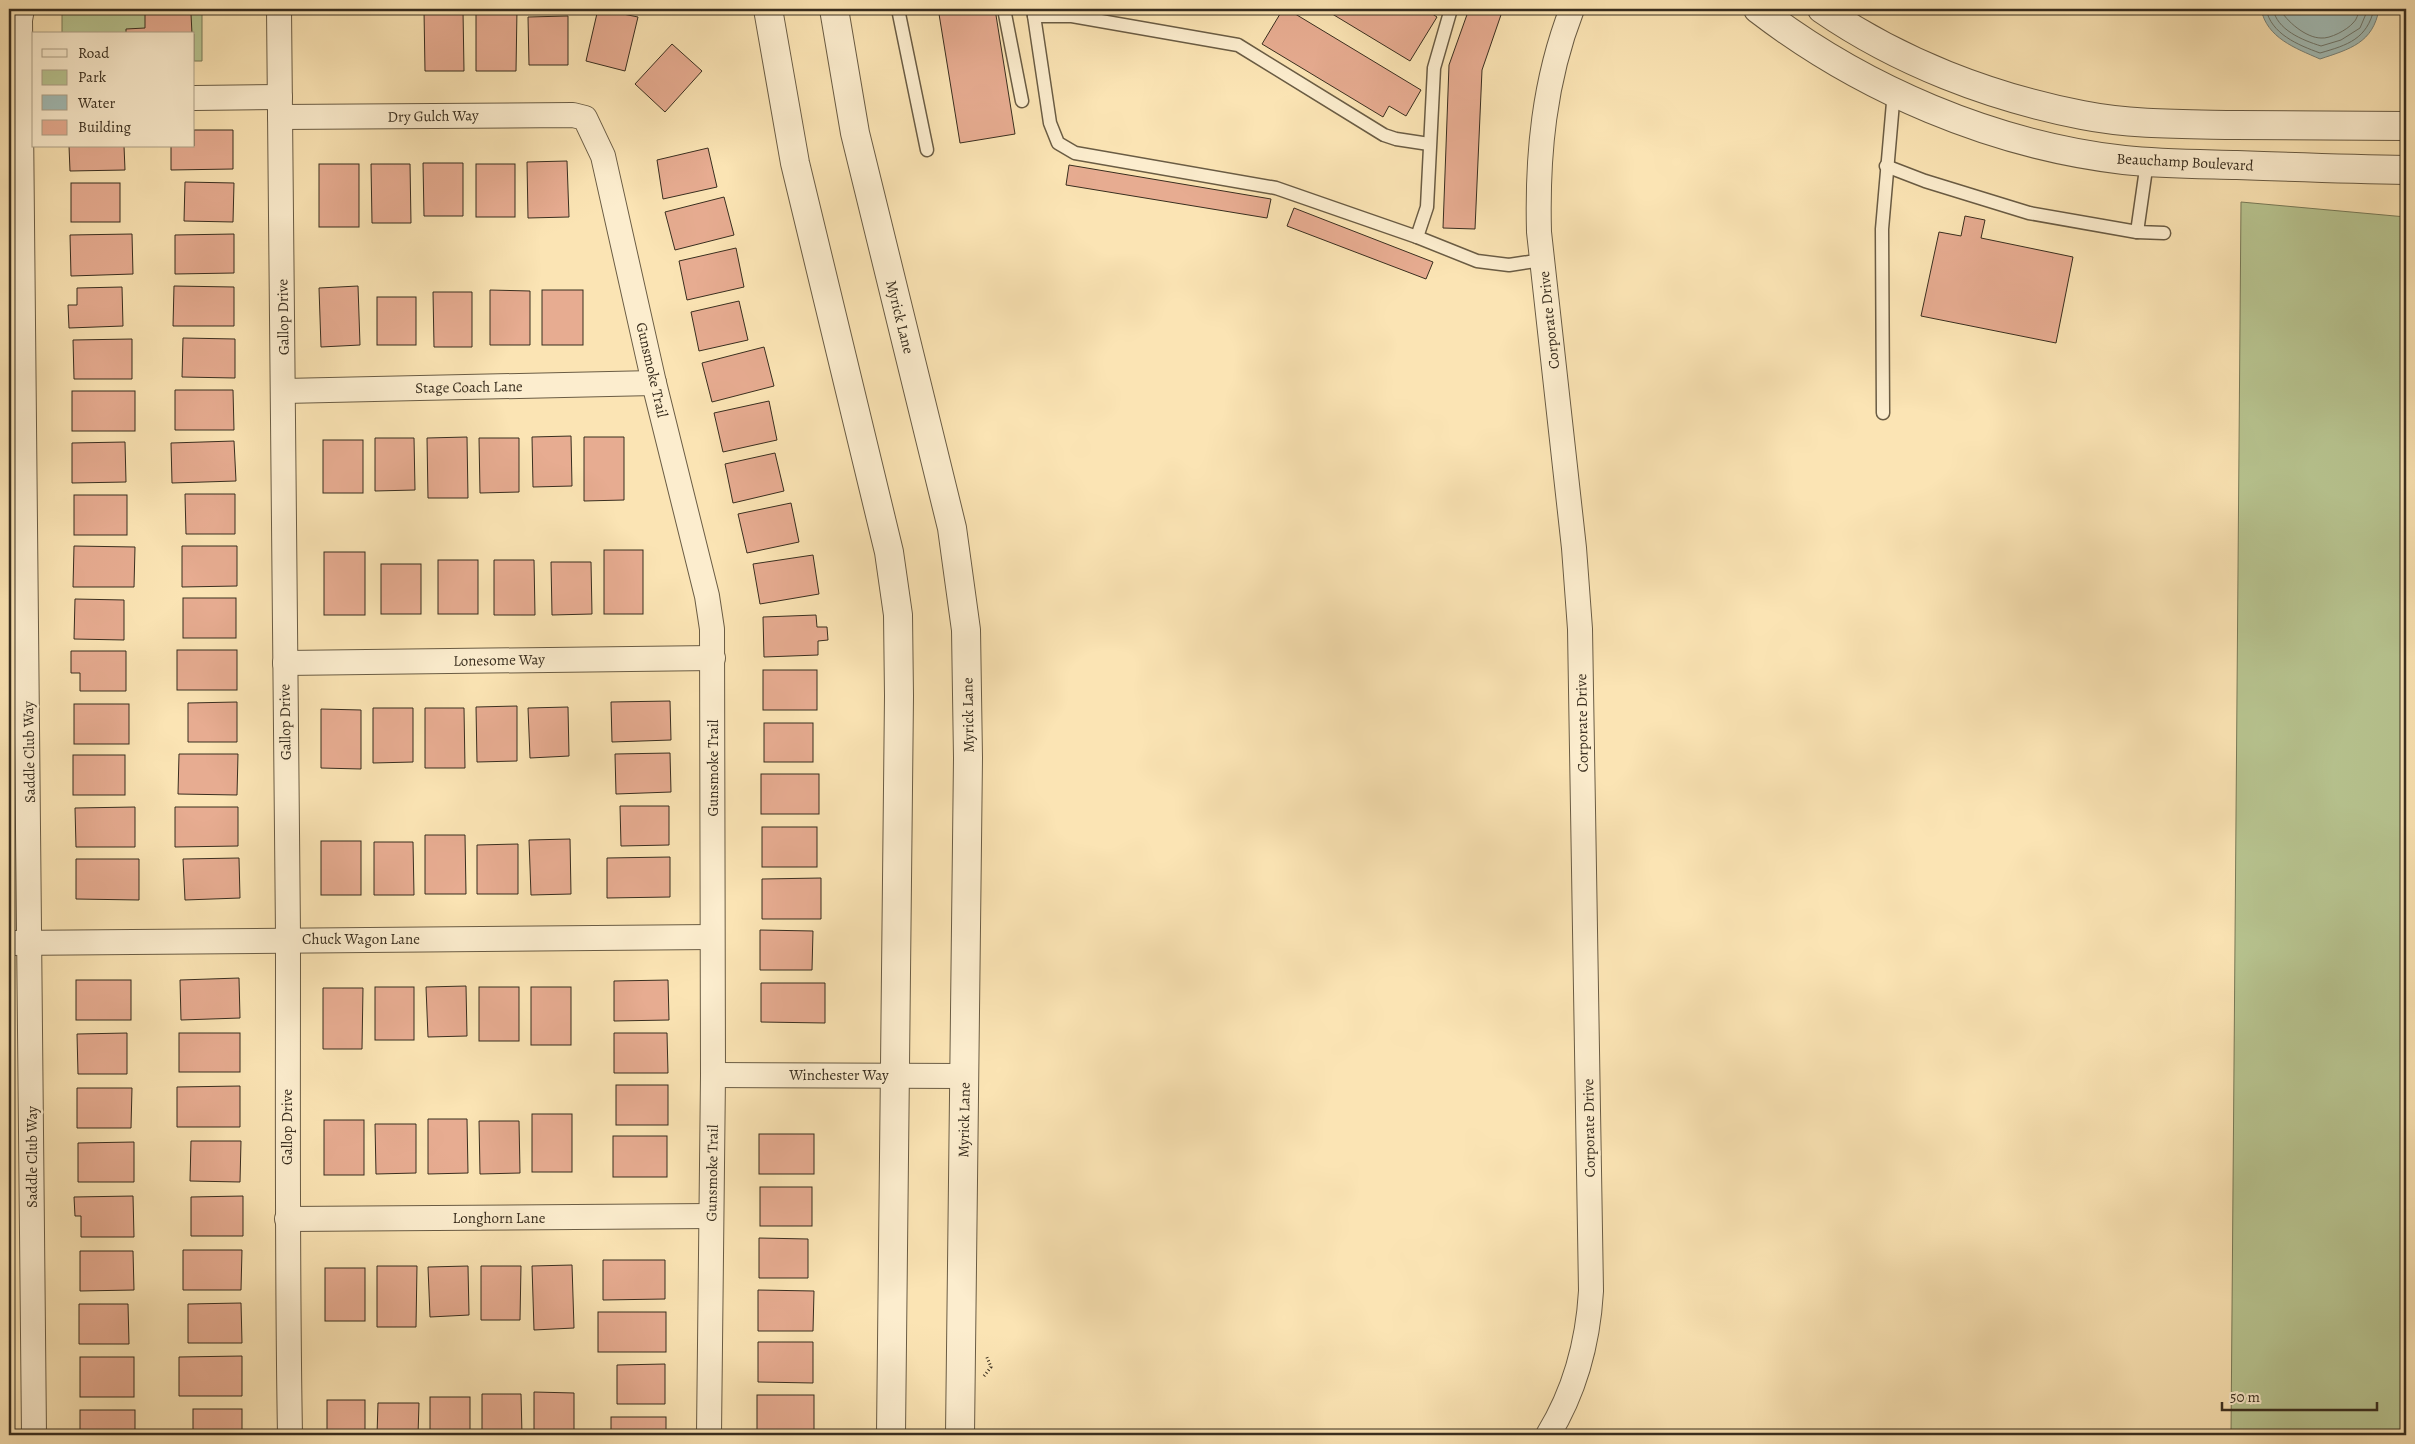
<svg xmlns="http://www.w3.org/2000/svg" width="2415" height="1444" font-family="Alegreya,serif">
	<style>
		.green { fill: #b8c591; stroke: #787a58 }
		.water { fill: #a2bcb6; stroke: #78837a }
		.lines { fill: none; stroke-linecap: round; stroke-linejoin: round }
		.shore { stroke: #6e756a; stroke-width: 1 }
		.building { fill: #e7ac91; stroke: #392e1f }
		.service-casing { stroke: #6a5c44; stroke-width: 15 }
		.minor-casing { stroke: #6a5c44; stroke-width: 26 }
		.tertiary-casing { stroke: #6a5c44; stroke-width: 30 }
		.path { stroke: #392e1f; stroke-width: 3; stroke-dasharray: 1 2.5; stroke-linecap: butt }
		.service { stroke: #fcedce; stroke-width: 12 }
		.minor { stroke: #fcedce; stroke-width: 24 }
		.tertiary { stroke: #fcedce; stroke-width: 28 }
		.labels { text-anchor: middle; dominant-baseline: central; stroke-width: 5; stroke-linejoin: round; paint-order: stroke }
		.street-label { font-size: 15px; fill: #392e1f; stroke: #fcedce }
	</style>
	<rect width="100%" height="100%" fill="#fbe4b4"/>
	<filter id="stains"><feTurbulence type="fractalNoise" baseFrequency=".004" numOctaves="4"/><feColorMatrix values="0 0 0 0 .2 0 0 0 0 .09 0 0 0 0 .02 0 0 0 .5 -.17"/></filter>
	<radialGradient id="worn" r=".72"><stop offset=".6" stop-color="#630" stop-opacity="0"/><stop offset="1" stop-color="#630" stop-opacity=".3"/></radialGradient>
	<g class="green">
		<polygon points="62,9 202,9 202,61 194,61 194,34 62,34"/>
		<polygon points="2241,202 2406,217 2406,1435 2231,1435"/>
	</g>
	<path class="water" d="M2261 9H2379C2373 43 2350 49 2320 59 2295 48 2267 38 2261 9Z"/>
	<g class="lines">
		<g class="shore">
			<path d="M2266 9C2271 34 2298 45 2320 53 2348 45 2367 39 2374 9"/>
			<path d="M2273 9C2277 30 2302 40 2321 46L2341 40 2360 28 2368 9"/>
			<path d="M2280 9C2286 21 2306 38 2321 38 2330 39 2347 30 2353 23 2357 20 2358 13 2360 9"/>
		</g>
	</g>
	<g class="building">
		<polygon points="175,9 175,14 191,14 192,34 126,34 126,29 145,28 145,10"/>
		<polygon points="476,9 517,9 516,71 476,71"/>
		<polygon points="598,9 638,17 625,71 586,61"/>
		<polygon points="971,9 995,9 1015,134 960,143 939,14"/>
		<polygon points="1283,9 1287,9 1421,90 1406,116 1389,106 1383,117 1262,44"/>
		<polygon points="1324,9 1429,9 1428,11 1437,17 1410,61"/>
		<polygon points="1469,9 1503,9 1482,70 1475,229 1443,228 1449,65"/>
		<polygon points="424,11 463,11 464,71 425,71"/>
		<polygon points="568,16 568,65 529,65 528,17"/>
		<polygon points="672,44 702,71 665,112 635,84"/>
		<polygon points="194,130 233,130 233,169 171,170 171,146 194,146"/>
		<polygon points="69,146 124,146 125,170 70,171"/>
		<polygon points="708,148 717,187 663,199 657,160"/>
		<polygon points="567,161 569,217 528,218 527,162"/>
		<polygon points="423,163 463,163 463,216 424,216"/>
		<rect x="319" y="164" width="40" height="63"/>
		<polygon points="371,164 410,164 411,223 372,223"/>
		<rect x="476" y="164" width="39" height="53"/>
		<polygon points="1069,165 1271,199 1267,218 1066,185"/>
		<polygon points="185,182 234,183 233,222 184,221"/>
		<rect x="71" y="183" width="49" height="39"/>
		<polygon points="724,197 734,235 675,250 665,212"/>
		<polygon points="1294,208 1433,262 1426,279 1287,226"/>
		<polygon points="1965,216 1985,220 1981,238 2073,257 2056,343 1921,316 1939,232 1961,236"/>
		<polygon points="132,234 133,274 71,276 70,235"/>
		<polygon points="234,234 234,273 175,274 175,235"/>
		<polygon points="736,248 744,287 687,300 679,261"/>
		<polygon points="174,286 234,287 234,326 173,326"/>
		<polygon points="358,286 360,345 321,347 319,288"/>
		<polygon points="122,287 123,326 69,328 68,305 77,305 77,288"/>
		<polygon points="490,290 530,291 530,345 490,345"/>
		<rect x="542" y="290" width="41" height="55"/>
		<polygon points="433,292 472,292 472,347 434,347"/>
		<rect x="377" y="297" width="39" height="48"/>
		<polygon points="739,301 748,340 699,351 691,312"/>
		<polygon points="183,338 235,339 235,378 182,377"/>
		<polygon points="132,339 132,379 74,379 73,340"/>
		<polygon points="764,347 774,386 712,402 702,363"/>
		<polygon points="175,390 233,390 234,430 175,430"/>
		<rect x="72" y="391" width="63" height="40"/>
		<polygon points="769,401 777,440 723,452 714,413"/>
		<polygon points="571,436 572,486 533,487 532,437"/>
		<polygon points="467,437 468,498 428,498 427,438"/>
		<polygon points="584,437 624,437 624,500 584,501"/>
		<polygon points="375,438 414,438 415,490 375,491"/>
		<polygon points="479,438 519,438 519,492 480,493"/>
		<rect x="323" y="440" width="40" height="53"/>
		<polygon points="234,441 236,481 172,483 171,443"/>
		<polygon points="125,442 126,482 72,483 72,443"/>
		<polygon points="775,453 784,491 733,503 725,464"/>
		<polygon points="185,494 235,494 235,534 186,534"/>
		<rect x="74" y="495" width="53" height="40"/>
		<polygon points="791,503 799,542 747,553 738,514"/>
		<polygon points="74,546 135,547 134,587 73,587"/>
		<polygon points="182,546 237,546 237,586 182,587"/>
		<rect x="604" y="550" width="39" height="64"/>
		<rect x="324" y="552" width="41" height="63"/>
		<polygon points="813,555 819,594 760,604 753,564"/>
		<rect x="438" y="560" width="40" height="54"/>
		<polygon points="494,560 534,560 535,615 494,615"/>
		<polygon points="551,562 591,562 592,614 552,615"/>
		<rect x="381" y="564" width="40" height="50"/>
		<rect x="183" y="598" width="53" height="40"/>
		<polygon points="75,599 124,600 124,640 74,639"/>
		<polygon points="816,615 817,627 827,627 828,640 818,641 818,655 764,657 763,617"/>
		<rect x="177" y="650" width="60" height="40"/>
		<polygon points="71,651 126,651 126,691 80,691 80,673 71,673"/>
		<rect x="763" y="670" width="54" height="40"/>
		<polygon points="670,701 671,740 612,742 611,702"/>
		<polygon points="237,702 237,742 188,742 188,703"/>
		<rect x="74" y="704" width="55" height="40"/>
		<polygon points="517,706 517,761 477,762 476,707"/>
		<polygon points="568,707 569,756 530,758 528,708"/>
		<polygon points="373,708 413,708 413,762 373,763"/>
		<polygon points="425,708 464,708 465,768 425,768"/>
		<polygon points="321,709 361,710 361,769 321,768"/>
		<rect x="764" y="723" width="49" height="39"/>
		<polygon points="670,753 671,792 616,794 615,754"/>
		<polygon points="179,754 238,754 237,795 178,794"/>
		<rect x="73" y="755" width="52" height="40"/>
		<rect x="761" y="774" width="58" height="40"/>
		<polygon points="620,806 669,806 669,845 621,846"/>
		<polygon points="135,807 135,847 76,847 75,808"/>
		<polygon points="175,807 238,807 238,846 175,847"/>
		<rect x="762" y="827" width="55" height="40"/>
		<polygon points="425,835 465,835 466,894 425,894"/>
		<polygon points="570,839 571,894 531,895 529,840"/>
		<rect x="321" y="841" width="40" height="54"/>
		<polygon points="374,842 413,842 414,895 374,895"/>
		<polygon points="518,844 518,894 477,894 477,845"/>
		<polygon points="670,857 670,897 607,898 607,858"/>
		<polygon points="239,858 240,898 185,900 183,859"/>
		<polygon points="76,859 139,859 139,900 76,899"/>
		<polygon points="821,878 821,919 762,919 762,879"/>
		<polygon points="760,930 813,931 812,970 760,970"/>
		<polygon points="239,978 240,1018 181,1020 180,980"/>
		<rect x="76" y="980" width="55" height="40"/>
		<polygon points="668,980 669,1020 614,1021 614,981"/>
		<polygon points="761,983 825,983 825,1023 761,1022"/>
		<polygon points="466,986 467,1036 428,1037 426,987"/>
		<rect x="375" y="987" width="39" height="53"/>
		<rect x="479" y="987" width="40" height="54"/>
		<rect x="531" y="987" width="40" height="58"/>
		<polygon points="323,988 363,988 362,1049 323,1049"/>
		<polygon points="127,1033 127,1074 78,1074 77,1034"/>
		<rect x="179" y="1033" width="61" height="39"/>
		<polygon points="614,1033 667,1033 668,1073 614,1073"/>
		<rect x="616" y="1085" width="52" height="40"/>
		<polygon points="240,1086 240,1127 177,1127 177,1087"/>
		<polygon points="77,1088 132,1088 131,1128 77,1128"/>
		<rect x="532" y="1114" width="40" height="58"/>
		<polygon points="428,1119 467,1119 468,1173 428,1174"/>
		<rect x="324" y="1120" width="40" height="55"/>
		<polygon points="479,1121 519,1121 520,1173 480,1174"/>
		<polygon points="375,1124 416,1124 416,1173 376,1174"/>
		<rect x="759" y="1134" width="55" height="40"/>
		<rect x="613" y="1136" width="54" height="41"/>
		<polygon points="191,1141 241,1141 240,1182 190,1181"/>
		<polygon points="134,1142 134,1182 78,1182 78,1143"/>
		<rect x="760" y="1187" width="52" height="39"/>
		<polygon points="133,1196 134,1237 81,1237 81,1216 75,1216 74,1197"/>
		<polygon points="243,1196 243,1236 191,1236 191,1197"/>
		<polygon points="759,1238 808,1239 808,1278 759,1278"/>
		<polygon points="183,1250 242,1250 241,1290 183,1290"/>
		<polygon points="80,1251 133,1251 134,1290 80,1291"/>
		<polygon points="603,1260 665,1260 665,1299 603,1300"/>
		<polygon points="572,1265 574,1328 534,1330 532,1266"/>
		<polygon points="377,1266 417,1266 416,1327 377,1327"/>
		<polygon points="468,1266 469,1315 430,1317 428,1267"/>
		<polygon points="481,1266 521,1266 520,1320 481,1320"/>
		<rect x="325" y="1268" width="40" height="53"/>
		<polygon points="758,1290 814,1291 813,1331 758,1331"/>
		<polygon points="241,1303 242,1343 188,1343 188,1304"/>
		<polygon points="79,1304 128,1304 129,1344 79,1344"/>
		<rect x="598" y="1312" width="68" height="40"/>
		<polygon points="758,1342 813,1342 813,1383 758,1382"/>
		<polygon points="242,1356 242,1396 179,1396 179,1357"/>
		<rect x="80" y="1357" width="54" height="40"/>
		<polygon points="665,1364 665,1404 617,1404 617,1365"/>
		<polygon points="534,1392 574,1393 574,1435 534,1435"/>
		<polygon points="482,1394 521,1394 522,1435 482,1435"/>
		<rect x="757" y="1395" width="57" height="39"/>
		<rect x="430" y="1397" width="40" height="38"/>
		<rect x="327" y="1400" width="38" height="35"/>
		<polygon points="378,1403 419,1403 418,1435 377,1435"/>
		<rect x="193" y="1409" width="49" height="26"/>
		<rect x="80" y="1410" width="55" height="25"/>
		<rect x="611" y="1417" width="55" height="18"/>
	</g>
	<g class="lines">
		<g class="service-casing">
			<g id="service">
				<polyline points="898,9 927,150"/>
				<polyline points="1004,9 1022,101"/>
				<polyline points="1033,9 1050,123 1058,143 1075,153 1276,188 1417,237 1477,261 1509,265 1542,260"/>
				<polyline points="1034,16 1072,16 1238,45 1384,135 1396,139 1429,144"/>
				<polyline points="2147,162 2137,232 2164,233"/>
				<polyline points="1886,166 1925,181 2029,213 2137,232"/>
				<polyline points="1417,237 1427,207 1434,68 1451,9"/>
				<polyline points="1883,413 1882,229 1894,91"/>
			</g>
		</g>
		<g class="minor-casing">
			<g id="minor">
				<polyline points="22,9 20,20 34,1435"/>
				<path d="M279 9C283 319 287 630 288 941 288 1106 287 1270 290 1435"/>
				<polyline points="194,98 280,97"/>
				<polyline points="280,117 573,115 585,118 603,156 654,383 707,596 712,629 713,1075 709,1435"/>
				<polyline points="284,391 654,383"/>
				<polyline points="285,663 713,658"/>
				<polyline points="9,943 712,937"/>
				<polyline points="713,1075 964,1076"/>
				<polyline points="287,1219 711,1216"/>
				<path d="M1548 1435C1575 1391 1588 1343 1591 1291L1580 629 1574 548 1539 232C1537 155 1544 81 1572 9"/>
			</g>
		</g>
		<g class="tertiary-casing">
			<g id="tertiary">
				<polyline points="768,9 795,163 889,552 898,615 899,696 891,1435"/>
				<polyline points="834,9 855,133 952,528 966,630 968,758 960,1435"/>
				<path d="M1758 9C1862 89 1993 145 2124 160 2161 164 2199 164 2237 165 2293 167 2350 169 2406 170"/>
				<path d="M1822 9C1899 62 1990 97 2082 115 2132 125 2185 124 2236 125 2293 125 2350 126 2406 126"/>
			</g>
		</g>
		<polyline class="path" points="984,1376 991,1367 986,1355"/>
		<use href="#service" class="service"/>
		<use href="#minor" class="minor"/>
		<use href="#tertiary" class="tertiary"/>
	</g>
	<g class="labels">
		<g class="street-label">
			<text transform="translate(433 116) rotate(-1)">Dry Gulch Way</text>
			<text transform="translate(2185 162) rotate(3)">Beauchamp Boulevard</text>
			<text transform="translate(283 317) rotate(-91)">Gallop Drive</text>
			<text transform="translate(900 317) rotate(76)">Myrick Lane</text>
			<text transform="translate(1549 320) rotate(-96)">Corporate Drive</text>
			<text transform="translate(652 370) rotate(77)">Gunsmoke Trail</text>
			<text transform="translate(469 387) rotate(-1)">Stage Coach Lane</text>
			<text transform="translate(499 660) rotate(-1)">Lonesome Way</text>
			<text transform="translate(968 715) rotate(-91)">Myrick Lane</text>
			<text transform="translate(285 722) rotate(-91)">Gallop Drive</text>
			<text transform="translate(1582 723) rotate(-91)">Corporate Drive</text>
			<text transform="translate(29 752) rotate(-91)">Saddle Club Way</text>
			<text transform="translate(713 768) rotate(-90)">Gunsmoke Trail</text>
			<text x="361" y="939">Chuck Wagon Lane</text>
			<text x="839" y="1075">Winchester Way</text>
			<text transform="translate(964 1120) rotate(-89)">Myrick Lane</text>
			<text transform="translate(287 1127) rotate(-90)">Gallop Drive</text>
			<text transform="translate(1589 1128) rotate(-91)">Corporate Drive</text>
			<text transform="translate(32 1157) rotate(-90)">Saddle Club Way</text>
			<text transform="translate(712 1173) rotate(-89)">Gunsmoke Trail</text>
			<text x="499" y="1218">Longhorn Lane</text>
		</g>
	</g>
	<rect width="2415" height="1444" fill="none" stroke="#fbe4b4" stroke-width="30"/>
	<rect x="10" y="10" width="2395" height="1424" fill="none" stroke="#392e1f" stroke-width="2.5"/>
	<rect x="15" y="15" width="2385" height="1414" fill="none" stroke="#392e1f"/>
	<rect x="32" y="32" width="162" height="115" fill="#fcedce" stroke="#aea188"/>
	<rect x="42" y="49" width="25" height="8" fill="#fcedce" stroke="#aea188"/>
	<text x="78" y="58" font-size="15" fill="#392e1f">Road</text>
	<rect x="42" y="70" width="25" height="15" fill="#b8c591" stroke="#aea188"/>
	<text x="78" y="82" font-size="15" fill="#392e1f">Park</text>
	<rect x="42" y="95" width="25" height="15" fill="#a2bcb6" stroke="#aea188"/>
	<text x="78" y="108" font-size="15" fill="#392e1f">Water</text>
	<rect x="42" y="120" width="25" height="15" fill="#e7ac91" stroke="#aea188"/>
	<text x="78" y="132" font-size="15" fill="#392e1f">Building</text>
	<path d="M2222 1402v8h155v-8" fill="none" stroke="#392e1f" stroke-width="2.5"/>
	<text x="2230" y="1402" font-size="15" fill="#392e1f" stroke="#fcedce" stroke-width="4" paint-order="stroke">50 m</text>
	<rect width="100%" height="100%" filter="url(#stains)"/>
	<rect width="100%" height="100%" fill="url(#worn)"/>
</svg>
